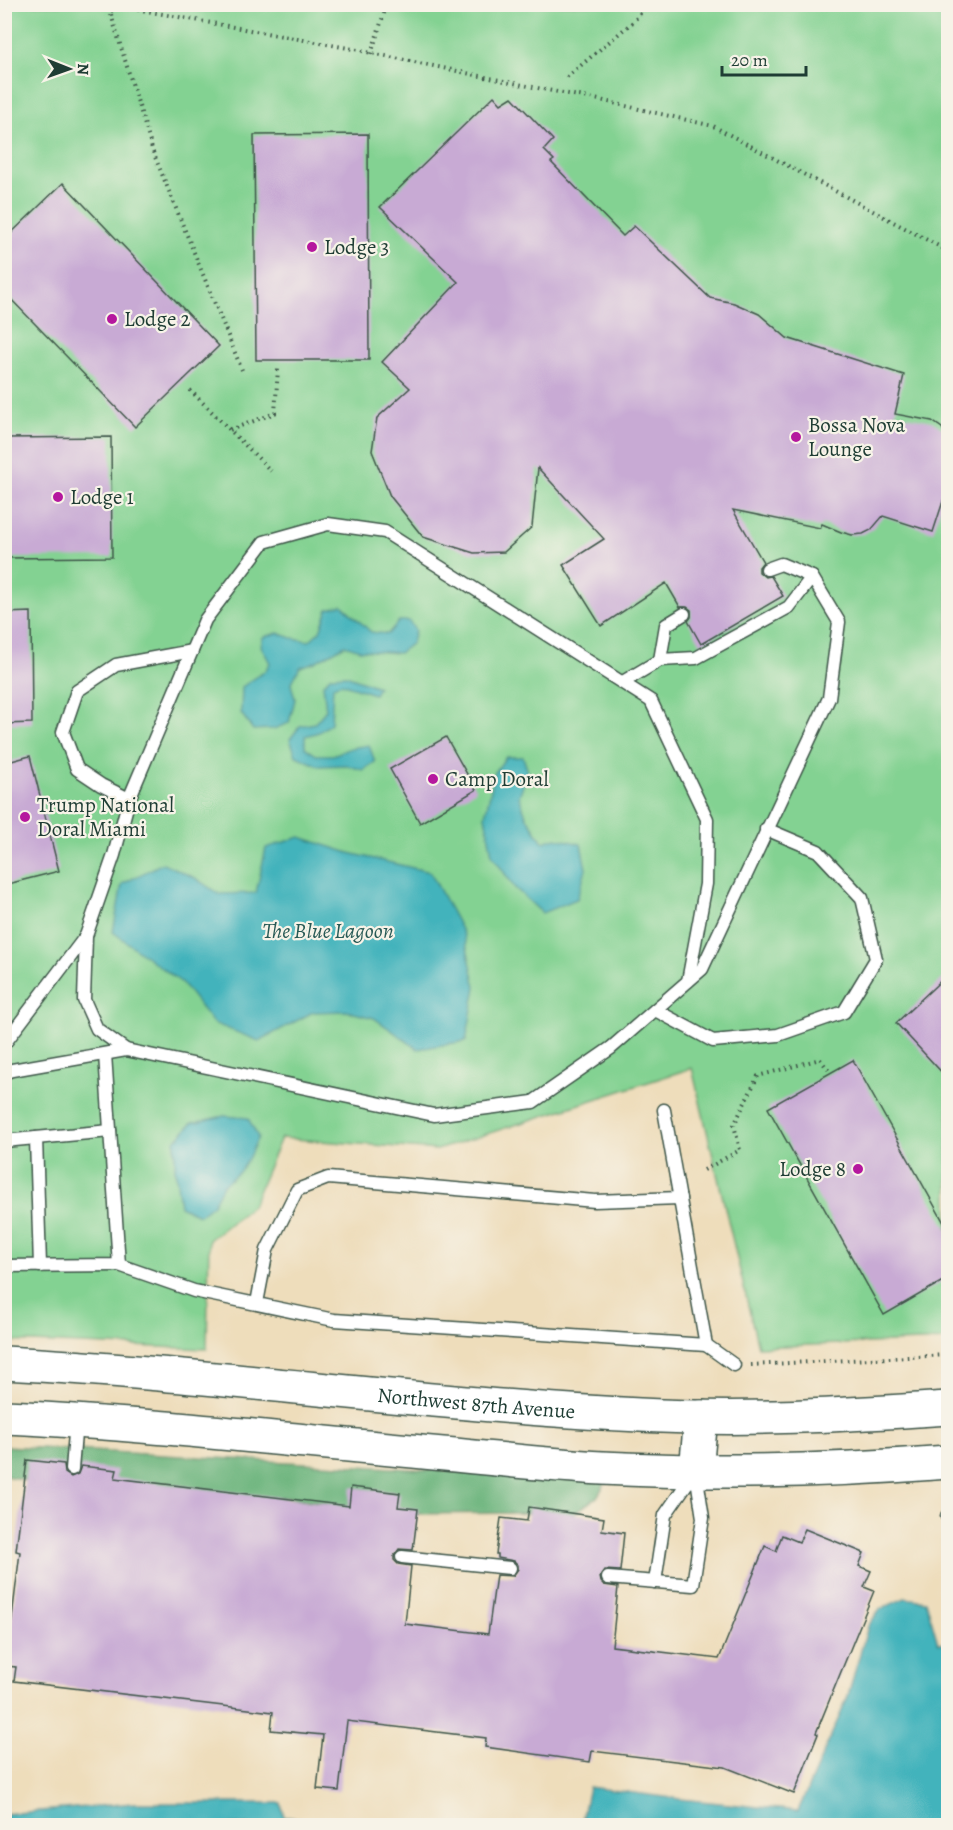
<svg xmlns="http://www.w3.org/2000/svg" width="953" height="1830" font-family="Alegreya,serif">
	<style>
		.green { fill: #83d292; stroke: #518863; stroke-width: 1.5 }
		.forest { fill: #6ab47c; stroke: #447858; stroke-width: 1.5 }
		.water { fill: #43b3bc; stroke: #317878; stroke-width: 1.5 }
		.building { fill: #c8aad4 }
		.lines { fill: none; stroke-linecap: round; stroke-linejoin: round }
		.service-casing { stroke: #3e5548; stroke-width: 15 }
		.secondary-casing { stroke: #3e5548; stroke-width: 36 }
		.path { stroke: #3e5548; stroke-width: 4; stroke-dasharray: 1.5 4.5; stroke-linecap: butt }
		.service { stroke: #fff; stroke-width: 12 }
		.secondary { stroke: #fff; stroke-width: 33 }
		.poi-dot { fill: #b5179e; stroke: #f7f3e8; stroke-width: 2 }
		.labels { text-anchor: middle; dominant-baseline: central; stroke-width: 4.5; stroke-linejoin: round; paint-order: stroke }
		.poi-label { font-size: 21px; fill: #1f3d34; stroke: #f7f3e8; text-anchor: start }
		.street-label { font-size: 21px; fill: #1f3d34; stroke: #f7f3e8 }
		.water-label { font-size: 22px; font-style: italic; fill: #285a56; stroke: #f7f3e8 }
	</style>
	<rect width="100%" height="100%" fill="#f7f3e8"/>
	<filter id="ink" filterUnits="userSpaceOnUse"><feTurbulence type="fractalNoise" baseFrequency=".0167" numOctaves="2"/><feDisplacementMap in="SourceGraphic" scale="12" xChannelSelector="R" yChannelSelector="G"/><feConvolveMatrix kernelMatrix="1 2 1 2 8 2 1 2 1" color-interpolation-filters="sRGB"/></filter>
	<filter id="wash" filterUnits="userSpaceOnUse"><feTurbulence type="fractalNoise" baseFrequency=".008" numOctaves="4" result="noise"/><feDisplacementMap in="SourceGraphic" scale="24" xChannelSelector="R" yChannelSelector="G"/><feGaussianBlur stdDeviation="1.35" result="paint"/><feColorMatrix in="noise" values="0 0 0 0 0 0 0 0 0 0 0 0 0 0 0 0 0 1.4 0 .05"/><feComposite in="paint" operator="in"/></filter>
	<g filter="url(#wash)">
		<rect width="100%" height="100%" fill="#edb"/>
		<polygon class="green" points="5,5 948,5 948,1340 758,1347 692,1068 437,1150 281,1138 252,1206 209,1240 207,1349 5,1341"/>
		<polygon class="forest" points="4,1446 607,1480 597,1497 569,1517 539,1513 398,1514 288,1497 132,1502 5,1476"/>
		<g class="water">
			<polygon points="342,605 371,632 388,634 399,621 409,621 415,630 412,643 399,653 360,650 345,645 315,662 300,667 291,684 295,699 289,723 274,729 253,730 241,713 242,687 265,671 270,663 261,646 263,637 278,633 292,638 309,641 320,631 328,609"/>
			<polygon points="346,675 378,687 374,694 341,683 333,686 331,723 319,732 305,736 305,747 316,755 333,755 351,748 369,745 375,762 363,770 346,765 319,766 296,756 290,739 300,726 315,723 326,710 323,684 331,676"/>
			<polygon points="506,757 523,757 528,772 519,796 526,816 543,842 556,838 581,844 586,869 577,899 542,913 514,887 492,855 485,816 495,772"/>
			<polygon points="300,837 349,853 430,872 464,935 476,987 466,1041 418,1049 374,1018 346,1011 313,1012 259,1041 213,1023 182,983 113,932 122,884 163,863 195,878 219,894 256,893 266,848"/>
			<polygon points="224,1116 248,1118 258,1137 248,1159 239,1172 223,1185 213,1204 199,1215 180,1206 175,1168 175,1141 192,1123"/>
			<polygon points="905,1598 926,1601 938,1643 948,1643 948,1825 581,1825 589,1787 680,1799 798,1811 847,1699 868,1626 880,1609"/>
			<polygon points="134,1803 281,1803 284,1817 370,1825 5,1825 5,1814"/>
		</g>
		<g id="blocks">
			<g class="building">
				<polygon points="494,96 501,104 512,97 553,140 544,150 554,160 551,162 623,236 634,226 710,298 734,303 759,314 787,338 904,375 895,414 932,421 942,428 948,438 948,486 933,532 883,516 871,530 863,534 852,535 841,532 822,524 820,528 733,510 763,562 759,567 759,572 765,577 771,576 783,596 701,644 688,621 691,617 691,610 687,607 680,607 666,583 601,626 563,565 604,539 538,468 532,527 504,552 474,553 423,537 390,496 372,451 377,418 410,388 382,362 458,282 380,207"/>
				<polygon points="368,134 369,360 256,360 254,135"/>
				<polygon points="63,183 219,346 135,427 4,292 4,240"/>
				<polygon points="111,437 112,557 4,558 4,438"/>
				<polygon points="31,612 32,723 4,724 4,613"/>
				<polygon points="446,737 476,790 420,823 390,769"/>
				<polygon points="30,756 59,871 4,885 4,763"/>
				<polygon points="948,974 948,1079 896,1023"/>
				<polygon points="853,1060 948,1230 948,1278 884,1315 768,1108"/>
				<polygon points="27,1460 64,1464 65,1473 71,1477 78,1474 81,1466 117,1470 115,1478 349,1506 351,1487 400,1493 398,1507 418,1509 413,1550 399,1549 394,1556 394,1560 398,1564 411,1566 405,1624 488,1634 496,1575 513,1576 518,1569 518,1565 514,1561 498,1558 498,1554 496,1554 501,1518 527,1521 529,1507 604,1518 602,1530 624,1533 620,1571 605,1570 600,1577 601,1582 604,1585 618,1587 612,1646 719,1659 765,1546 776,1551 782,1535 799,1542 805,1529 864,1553 859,1566 871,1571 864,1587 874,1591 816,1733 818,1734 794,1794 725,1767 592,1751 590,1762 485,1747 486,1738 347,1721 339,1791 317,1789 323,1735 271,1730 273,1712 14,1681 16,1667 6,1666 20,1552 16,1551"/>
			</g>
		</g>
	</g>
	<g filter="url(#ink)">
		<use href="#blocks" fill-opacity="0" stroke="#3e5548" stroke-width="1.5"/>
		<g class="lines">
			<g class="service-casing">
				<g id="service">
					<polyline points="767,569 781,564 812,577"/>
					<polyline points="660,660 666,625 684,614"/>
					<polyline points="129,799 101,785 77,769 63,732 77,691 116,665 192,651"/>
					<polyline points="655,1010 713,1041 778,1035 844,1012 876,959 862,898 818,851 766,829"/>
					<polyline points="4,1044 86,936"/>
					<polyline points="126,1050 97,1029 84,1000 86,936 114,855 129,799 205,620 264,542 328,524 385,532 651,701 707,819 706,884 688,981"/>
					<polyline points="4,1073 12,1070 126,1050 434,1115 533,1102 611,1048 702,969 829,698 839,622 812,577 789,607 696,658 660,660 623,682"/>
					<polyline points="36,1138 40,1266"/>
					<polyline points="4,1141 110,1131"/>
					<polyline points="119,1265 194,1291 334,1320 706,1345 664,1110"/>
					<polyline points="4,1266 119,1265 105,1054"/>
					<polyline points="257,1303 267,1250 297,1190 328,1178 595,1201 680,1198"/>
					<polyline points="706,1345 734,1365"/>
					<polyline points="72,1469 76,1422"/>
					<polyline points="947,1516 948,1516"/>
					<polyline points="402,1557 510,1568"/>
					<polyline points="608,1578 693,1585 703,1518 696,1472"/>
					<polyline points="655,1582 665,1515 692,1476"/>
				</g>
			</g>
			<g class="secondary-casing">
				<g id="secondary">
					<path id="s1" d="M4 1363C217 1374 427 1405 640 1415 743 1421 846 1415 948 1408"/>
					<path d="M4 1417C155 1424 305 1442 455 1455 504 1460 553 1465 602 1468 717 1474 833 1471 948 1462"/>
					<polyline points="696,1471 701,1417"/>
				</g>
			</g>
			<g class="path">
				<polyline points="121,4 124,7 348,48 547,90 600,100 713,126 948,251"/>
				<polyline points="124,7 110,11 153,152 242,370"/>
				<polyline points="371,54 387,4"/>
				<polyline points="567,77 634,21 648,4"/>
				<polyline points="190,390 271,471"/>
				<polyline points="230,430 275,413 278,369"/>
				<polyline points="704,1170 740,1150 734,1125 758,1076 820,1059 830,1072"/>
				<polyline points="751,1365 948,1355"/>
			</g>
			<use href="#service" class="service"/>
			<use href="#secondary" class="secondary"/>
		</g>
	</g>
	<g class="poi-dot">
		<circle cx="312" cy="247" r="6"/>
		<circle cx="112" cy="319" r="6"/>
		<circle cx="796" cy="437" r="6"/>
		<circle cx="58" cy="497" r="6"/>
		<circle cx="433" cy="779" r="6"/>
		<circle cx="25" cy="817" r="6"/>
		<circle cx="858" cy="1169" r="6"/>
	</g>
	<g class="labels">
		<g class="poi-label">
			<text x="324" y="247">Lodge 3</text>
			<text x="124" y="319">Lodge 2</text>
			<text x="808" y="425">Bossa Nova<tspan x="808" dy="24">Lounge</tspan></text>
			<text x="70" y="497">Lodge 1</text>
			<text x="445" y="779">Camp Doral</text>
			<text x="37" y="805">Trump National<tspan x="37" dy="24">Doral Miami</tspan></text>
			<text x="846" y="1169" text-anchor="end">Lodge 8</text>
		</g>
		<g class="street-label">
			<text stroke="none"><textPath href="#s1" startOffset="474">Northwest 87th Avenue</textPath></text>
		</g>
		<g class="water-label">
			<text x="328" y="931">The Blue Lagoon</text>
		</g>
	</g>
	<rect width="953" height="1830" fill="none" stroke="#f7f3e8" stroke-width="24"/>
	<g transform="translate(69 69) rotate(91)" stroke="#f7f3e8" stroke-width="4.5" paint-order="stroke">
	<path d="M0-4.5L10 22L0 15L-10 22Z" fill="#1f3d34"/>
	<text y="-9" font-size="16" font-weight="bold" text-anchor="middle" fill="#1f3d34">N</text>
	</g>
	<path d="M722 66v9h84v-9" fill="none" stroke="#1f3d34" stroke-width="3"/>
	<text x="731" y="66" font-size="18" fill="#1f3d34" stroke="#f7f3e8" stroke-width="4.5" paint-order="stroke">20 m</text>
</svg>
